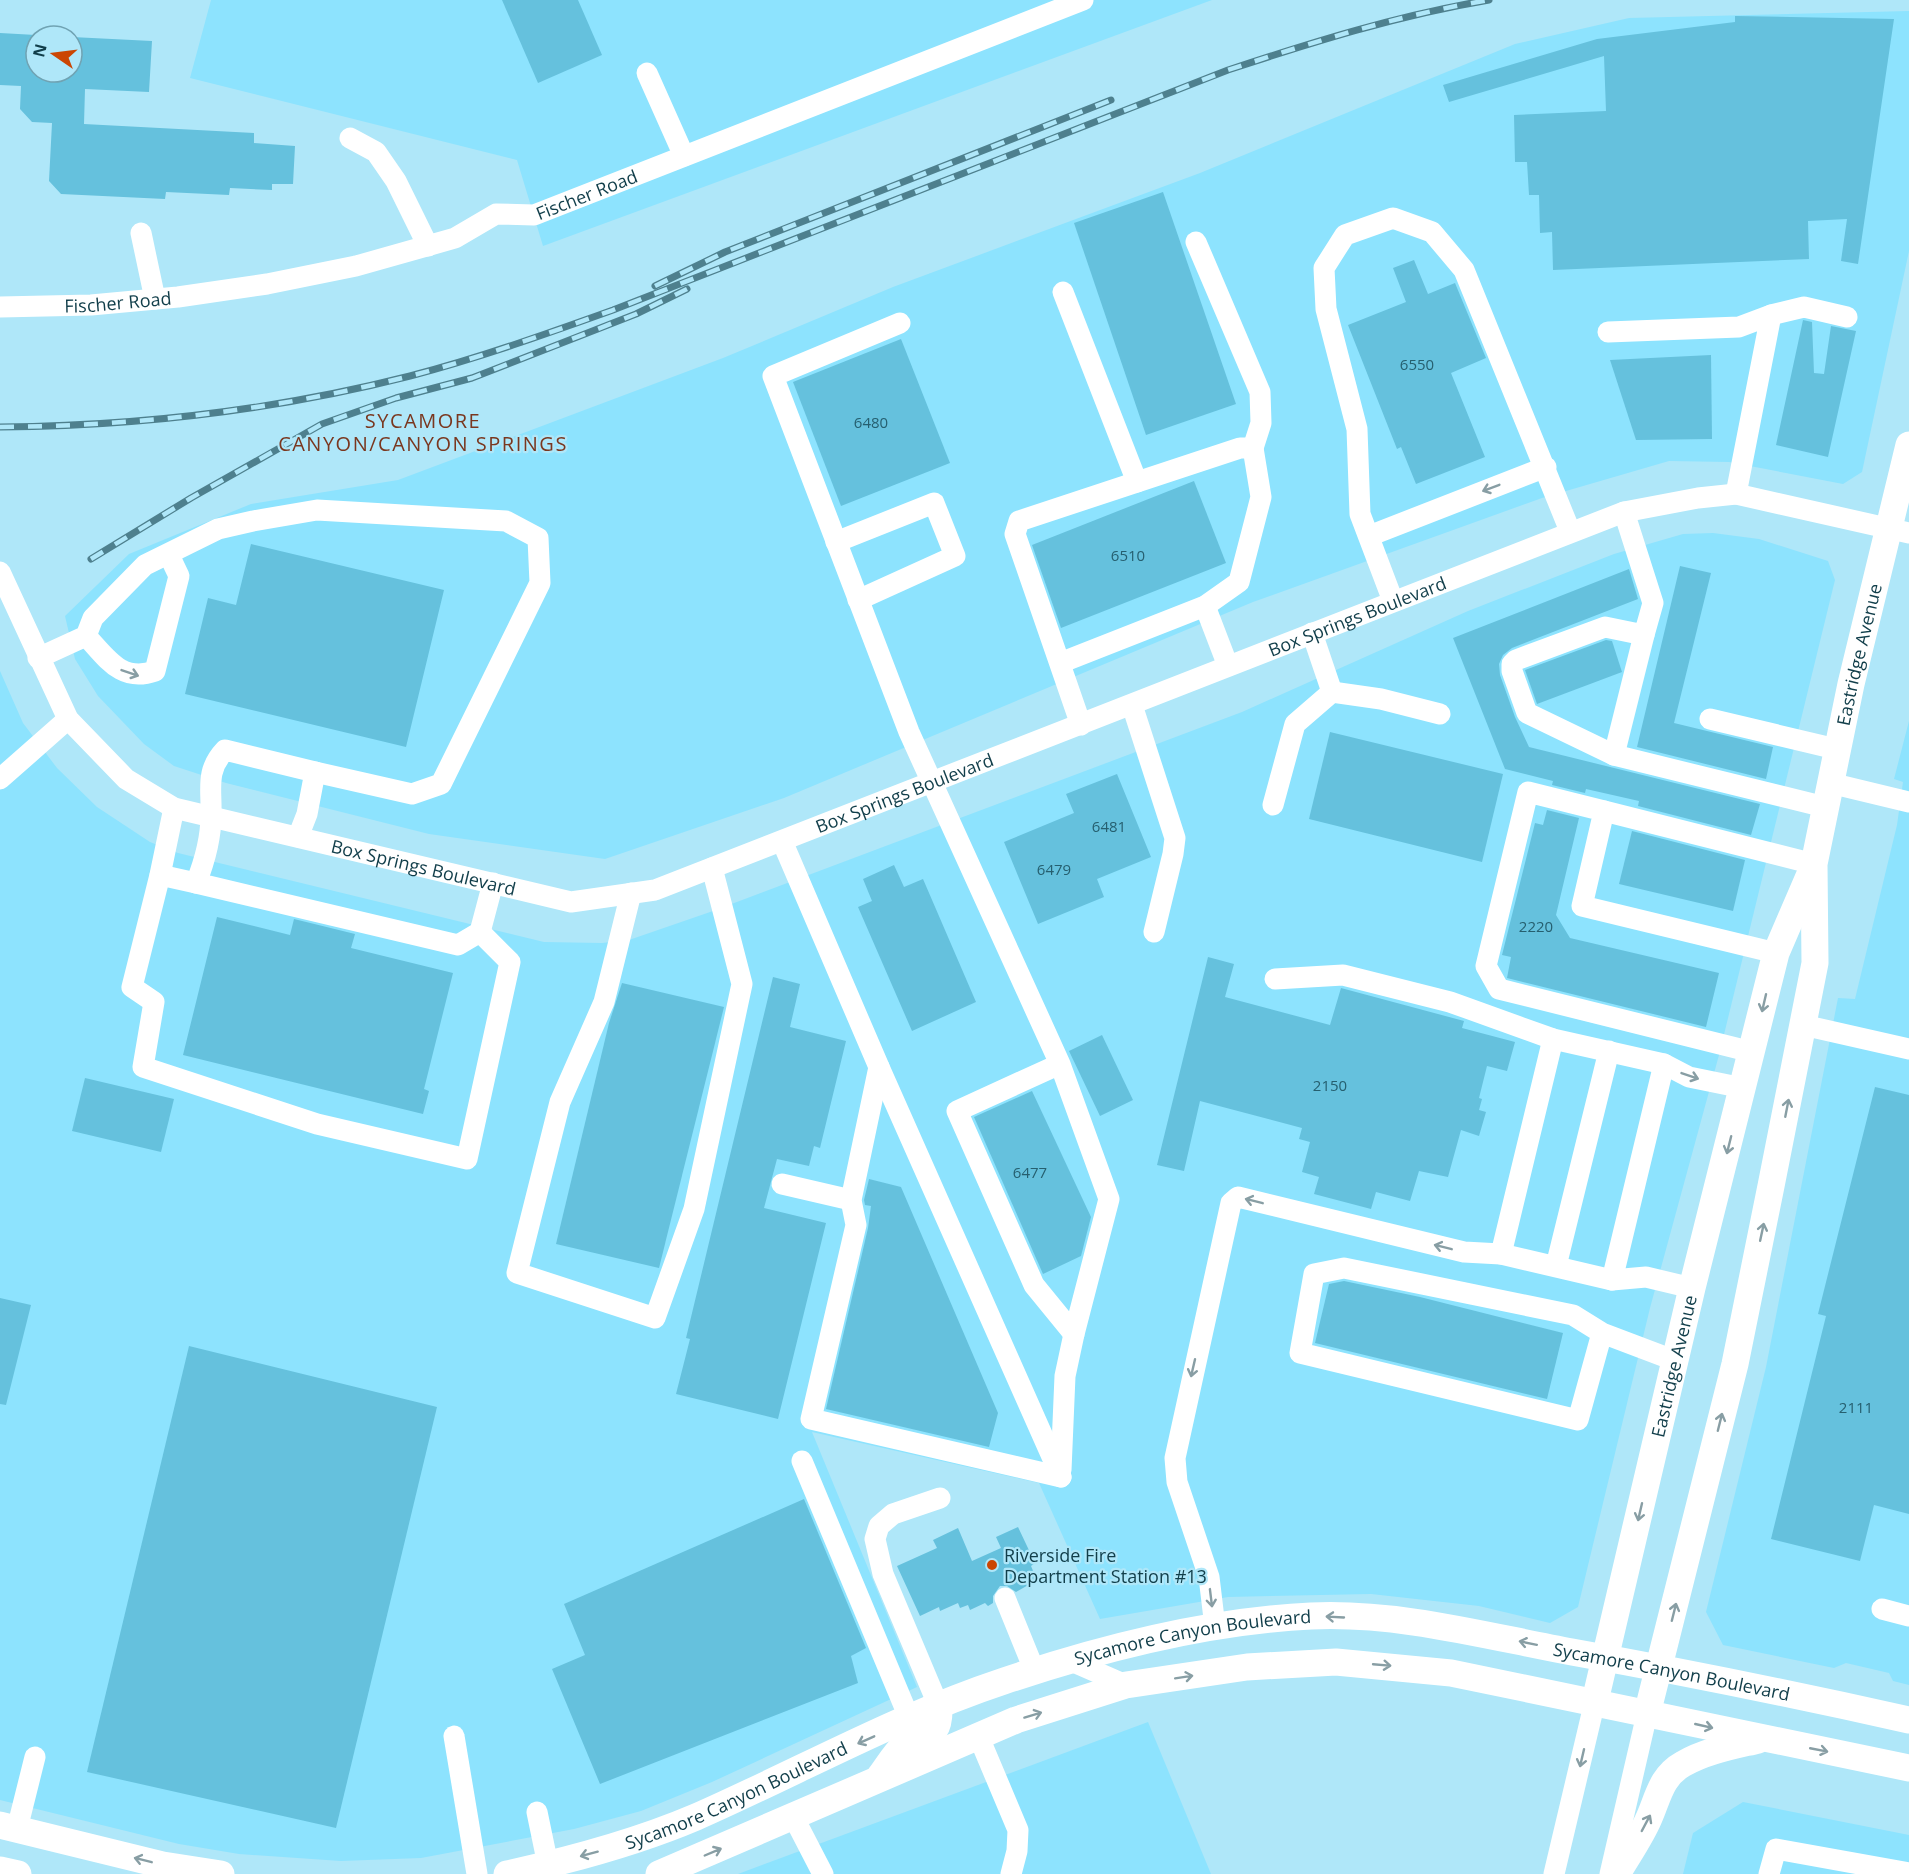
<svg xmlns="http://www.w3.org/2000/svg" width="1909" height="1874" font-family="'Open Sans',sans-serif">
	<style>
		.built { fill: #8de3fe }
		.building { fill: #65c1dd }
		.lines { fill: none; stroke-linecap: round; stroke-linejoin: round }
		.minor { stroke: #fff; stroke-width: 21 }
		.major { stroke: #fff; stroke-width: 27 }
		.rail-casing { stroke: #4e808e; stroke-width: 7 }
		.rail { stroke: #afe7f9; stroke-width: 4.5; stroke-dasharray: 14; stroke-linecap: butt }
		.oneway { stroke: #889ea4 }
		.poi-dot { fill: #cb4603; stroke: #afe7f9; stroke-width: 2 }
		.labels { text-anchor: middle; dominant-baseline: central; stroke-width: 4.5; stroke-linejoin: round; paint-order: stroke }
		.number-label { font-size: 15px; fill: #265f6f }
		.street-label { font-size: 18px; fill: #113e4a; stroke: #afe7f9 }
		.poi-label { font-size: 18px; fill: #113e4a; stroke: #afe7f9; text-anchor: start }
		.neighbourhood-label { font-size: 20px; letter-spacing: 1.5px; fill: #7a371f; stroke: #afe7f9 }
	</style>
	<rect width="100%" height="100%" fill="#afe7f9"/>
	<g class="built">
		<polygon points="211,0 1212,0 543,246 517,160 190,78"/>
		<polygon points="1909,11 1909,251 1862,472 1843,484 1729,462 1669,461 1542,498 1253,602 784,798 605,859 429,834 226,783 174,766 144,744 98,696 75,659 65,616 129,554 251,504 398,480 723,358 893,287 1200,173 1515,44 1629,18"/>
		<polygon points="1713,533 1759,539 1828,561 1835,580 1719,1055 1650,1308 1578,1607 1550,1623 1479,1606 1371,1594 1228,1597 1100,1619 1039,1483 812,1432 917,1687 712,1782 641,1811 574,1829 421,1858 341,1861 239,1854 179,1844 0,1800 0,671 23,723 57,768 97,807 150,842 178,853 544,942 602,943 629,940 713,911 1242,712 1468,611 1614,554 1683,534"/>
		<polygon points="1909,721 1909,1685 1893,1681 1889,1673 1846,1663 1834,1668 1723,1645 1706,1612 1766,1367 1838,998 1855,999 1897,825 1903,782 1894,779"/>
		<polygon points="1148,1722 1211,1874 738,1874"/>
		<polygon points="1743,1802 1909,1835 1909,1874 1683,1874 1693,1833"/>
	</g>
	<g class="building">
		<polygon points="502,0 578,0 602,55 538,83"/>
		<polygon points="1735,16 1894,19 1858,264 1841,261 1847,219 1808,221 1809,259 1553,270 1552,232 1540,233 1539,195 1529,195 1527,162 1515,162 1514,115 1606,111 1604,56 1449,102 1443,85 1597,39 1735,22"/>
		<polygon points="0,33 36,35 36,72 72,72 72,37 152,41 149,92 85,89 84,124 254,133 254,143 295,146 293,184 272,184 272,190 230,188 229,195 166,192 165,199 61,194 49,181 52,123 32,122 20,109 21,86 0,85"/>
		<polygon points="1163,192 1236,404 1146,435 1074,223"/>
		<polygon points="1414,260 1428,294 1455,283 1486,358 1451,373 1485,457 1416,484 1401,447 1397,449 1348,325 1406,302 1393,268"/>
		<polygon points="1803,320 1812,322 1814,373 1824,374 1831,326 1856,331 1828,457 1776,445"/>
		<polygon points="901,339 950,463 841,506 793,382"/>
		<polygon points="1711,355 1712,439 1636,440 1610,360"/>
		<polygon points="1194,481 1226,563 1061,628 1032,545"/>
		<polygon points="251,544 444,590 406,747 185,694 208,598 236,605"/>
		<polygon points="1680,566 1711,573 1674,723 1773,747 1766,779 1637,747"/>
		<polygon points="1629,569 1638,599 1512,648 1503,655 1499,664 1500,675 1515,717 1529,747 1760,804 1751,835 1638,806 1639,801 1586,789 1585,793 1552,785 1553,781 1505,769 1453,638"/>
		<polygon points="1606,640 1612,641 1622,672 1537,704 1525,670"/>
		<polygon points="1330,732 1503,774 1482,862 1309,819"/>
		<polygon points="1117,774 1151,857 1097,879 1104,897 1038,924 1004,842 1074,813 1066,794"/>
		<polygon points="1547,810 1579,818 1556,915 1570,938 1719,973 1706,1027 1507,978 1511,957 1502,955 1535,823 1543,825"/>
		<polygon points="1632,831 1745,860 1733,911 1619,884"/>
		<polygon points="894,865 904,887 923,879 976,1002 912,1031 858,907 872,901 863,879"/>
		<polygon points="217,917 290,935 294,919 355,934 351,948 453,973 424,1089 429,1091 423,1114 183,1055"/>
		<polygon points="1208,957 1234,964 1225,997 1330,1025 1341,988 1464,1021 1462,1028 1515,1042 1507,1071 1487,1066 1479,1098 1482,1099 1479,1110 1486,1112 1479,1136 1461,1130 1448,1177 1419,1171 1410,1201 1376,1192 1371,1209 1314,1194 1319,1177 1302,1172 1310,1142 1299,1139 1302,1128 1200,1101 1184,1171 1157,1165"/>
		<polygon points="773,977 800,984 790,1027 846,1041 820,1148 814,1146 809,1166 777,1159 764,1208 826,1223 778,1419 676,1394 690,1339 686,1338"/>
		<polygon points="622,983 724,1007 659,1268 556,1244 609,1023"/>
		<polygon points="1102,1035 1133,1100 1100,1116 1069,1051"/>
		<polygon points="85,1078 174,1099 161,1152 72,1131"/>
		<polygon points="1875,1087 1909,1095 1909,1514 1874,1505 1860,1561 1771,1539 1826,1316 1818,1314"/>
		<polygon points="1032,1091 1091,1217 1081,1256 1043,1274 974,1117"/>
		<polygon points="869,1179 901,1187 998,1413 989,1447 826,1409 868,1228 871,1206 865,1205 864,1200"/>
		<polygon points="1344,1281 1420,1297 1563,1333 1547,1399 1315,1343 1329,1284"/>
		<polygon points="0,1298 31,1305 6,1405 0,1404"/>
		<polygon points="189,1346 437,1407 336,1828 87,1772"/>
		<polygon points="804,1499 866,1648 851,1656 858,1683 600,1784 552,1669 585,1655 564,1604"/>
		<polygon points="1018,1527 1035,1563 1031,1566 1037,1580 1016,1592 1007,1586 1000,1586 993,1596 993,1603 988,1606 985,1603 970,1610 968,1605 960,1608 958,1603 940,1611 939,1607 920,1616 897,1566 937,1548 933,1540 958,1528 972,1561 1001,1548 996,1537"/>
	</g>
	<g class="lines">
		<g class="minor">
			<polyline points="647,73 684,156"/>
			<polyline points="350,138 376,152 396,181 428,246"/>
			<polyline points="141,233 155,299"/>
			<polyline points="1196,242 1260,392 1261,423 1253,448"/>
			<polyline points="1063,292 1137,482"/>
			<path id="s1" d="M0 307 91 305 178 297 267 284 356 266 455 238 496 214 534 215 1083 0"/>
			<polyline points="1771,315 1804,307 1847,317"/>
			<polyline points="900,323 773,376 909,732 1060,1064 1109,1199 1074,1334 1034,1285 957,1111 1060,1064"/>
			<polyline points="1608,332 1739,327 1771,315 1736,494"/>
			<polyline points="1624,512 1653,603 1644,635 1605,627 1516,660 1512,664 1512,671 1527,713 1614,755 1825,807"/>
			<polyline points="1369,536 1546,467"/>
			<polyline points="836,542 934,503 955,556 858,600"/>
			<path id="s2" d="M0 572 68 719 126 779 174 808 571 902 655 890 1624 512 1698 498 1736 494 1909 533"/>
			<polyline points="1393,601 1360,514 1357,429 1326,309 1324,268 1345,235 1393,218 1432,232 1464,270 1570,531"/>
			<polyline points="1205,606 1228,666"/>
			<polyline points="1312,633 1332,692"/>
			<path d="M86 636C107 658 121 683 155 671L179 576 169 555"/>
			<polyline points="38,658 86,636 93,618 145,565 218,529 253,521 317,510 506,521 538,538 540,583 441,784 412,794 315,772"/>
			<polyline points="1060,663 1205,606 1239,582 1261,497 1253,448 1240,448 1019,521 1015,534 1081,725"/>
			<polyline points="1132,705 1175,838 1173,854 1154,932"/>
			<polyline points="1710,719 1836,749"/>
			<polyline points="1614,755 1644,635"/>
			<polyline points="0,779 68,719"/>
			<polyline points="1830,783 1909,802"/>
			<polyline points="1273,805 1295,724 1332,692 1381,699 1440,714"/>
			<polyline points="174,808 160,875 132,987 154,1002 143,1067 317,1124 467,1159 510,962 480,932"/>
			<polyline points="1604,811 1814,864"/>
			<path d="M298 837 307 814 315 772 225 750C205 771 212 789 211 815 211 837 204 863 196 883L458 945 480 932 493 883"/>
			<polyline points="782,841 879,1067 851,1200 856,1225 811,1419 1061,1477"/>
			<polyline points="160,875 196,883"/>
			<polyline points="631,893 604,1002 560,1102 517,1273 655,1318 694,1209 742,984 712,868"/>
			<polyline points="1275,979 1343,975 1450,1002 1553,1039 1664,1064 1689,1077 1743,1088"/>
			<polyline points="1803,1025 1909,1049"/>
			<polyline points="1752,1052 1499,989 1486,966 1528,792 1604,811 1582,906 1776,953"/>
			<polyline points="879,1067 1061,1477"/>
			<polyline points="782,1184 851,1200"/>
			<polyline points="1501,1254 1553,1039"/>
			<polyline points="1556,1266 1609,1051"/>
			<polyline points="1612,1280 1664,1064"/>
			<polyline points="1602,1333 1578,1420 1300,1353 1314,1274 1344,1268 1573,1315 1602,1333 1676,1361"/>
			<polyline points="802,1461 910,1720"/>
			<polyline points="1061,1470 1065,1376 1074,1334"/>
			<polyline points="1005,1598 1035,1672"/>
			<polyline points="1882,1609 1909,1616"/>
			<polyline points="1215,1627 1209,1577 1177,1482 1175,1458 1231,1203 1238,1197 1464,1252 1501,1254 1612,1280 1646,1277 1692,1288"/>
			<polyline points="1071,1661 1126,1685"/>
			<polyline points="939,1707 883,1574 875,1539 879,1526 893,1514 940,1498"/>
			<polyline points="978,1735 1018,1830 1017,1851 1011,1874"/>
			<polyline points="454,1736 477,1874"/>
			<polyline points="537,1812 548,1865"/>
			<polyline points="794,1818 823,1874"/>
			<polyline points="17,1829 35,1757"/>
			<polyline points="1554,1874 1595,1701"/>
			<polyline points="1610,1874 1647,1714"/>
			<polyline points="1769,1874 1776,1849 1909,1873"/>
		</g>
		<g class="major">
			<path id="s3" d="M1595 1701 1692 1288 1776 953 1810 874"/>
			<path id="s4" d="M1647 1714 1735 1364 1771 1186 1815 963 1814 864 1851 684 1909 445"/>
			<path d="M880 1776C887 1767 895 1753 904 1745 924 1729 940 1743 939 1707"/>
			<polyline points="0,1825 163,1865 221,1874"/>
			<polyline points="0,1870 18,1874"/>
			<path id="s5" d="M507 1874C571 1860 635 1843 696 1817 798 1772 898 1716 1004 1681 1102 1648 1207 1621 1311 1616 1399 1612 1486 1636 1572 1652 1684 1672 1797 1695 1909 1720"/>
			<polyline points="659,1874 1016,1720 1126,1685 1247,1667 1336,1662 1451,1673 1909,1768"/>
			<path d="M1617 1874C1628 1855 1641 1837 1649 1818 1658 1798 1661 1776 1683 1764 1705 1751 1733 1746 1758 1740"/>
		</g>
		<g class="rail-casing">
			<g id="rail">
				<polyline points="655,286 725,252 1111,100"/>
				<path d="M0 427C138 426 276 410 410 376 479 358 546 334 613 310L1228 70C1313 42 1399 15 1489 0"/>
				<polyline points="91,559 191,498 322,424 396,398 472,378 636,314 687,289"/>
			</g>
		</g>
		<use href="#rail" class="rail"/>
	</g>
	<defs><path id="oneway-shaft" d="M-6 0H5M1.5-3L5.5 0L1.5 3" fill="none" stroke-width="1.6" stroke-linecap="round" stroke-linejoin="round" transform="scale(1.5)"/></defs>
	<g class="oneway">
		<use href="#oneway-shaft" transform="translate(1491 488) rotate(159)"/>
		<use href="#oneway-shaft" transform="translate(130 673) rotate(19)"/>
		<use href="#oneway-shaft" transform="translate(1764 1003) rotate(103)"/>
		<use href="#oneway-shaft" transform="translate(1690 1076) rotate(19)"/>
		<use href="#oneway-shaft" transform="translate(1787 1108) rotate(-79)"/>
		<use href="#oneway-shaft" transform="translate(1729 1145) rotate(104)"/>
		<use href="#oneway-shaft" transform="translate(1254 1201) rotate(-166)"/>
		<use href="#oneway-shaft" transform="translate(1762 1232) rotate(-78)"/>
		<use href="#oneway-shaft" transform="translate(1443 1247) rotate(-166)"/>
		<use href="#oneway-shaft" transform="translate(1193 1368) rotate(103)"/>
		<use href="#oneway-shaft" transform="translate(1720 1422) rotate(-76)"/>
		<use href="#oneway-shaft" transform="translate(1640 1512) rotate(103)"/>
		<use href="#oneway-shaft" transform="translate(1211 1598) rotate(83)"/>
		<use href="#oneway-shaft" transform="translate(1674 1612) rotate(-76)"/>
		<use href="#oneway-shaft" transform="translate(1335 1617) rotate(-177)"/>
		<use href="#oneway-shaft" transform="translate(1528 1643) rotate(-168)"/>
		<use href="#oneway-shaft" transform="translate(1382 1665) rotate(5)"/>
		<use href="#oneway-shaft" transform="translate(1184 1677) rotate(-9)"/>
		<use href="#oneway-shaft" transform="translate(1033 1715) rotate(-17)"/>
		<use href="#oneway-shaft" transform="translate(1704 1726) rotate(13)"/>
		<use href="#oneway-shaft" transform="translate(866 1740) rotate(156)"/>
		<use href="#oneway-shaft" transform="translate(1819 1750) rotate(11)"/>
		<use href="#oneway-shaft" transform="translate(1582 1758) rotate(103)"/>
		<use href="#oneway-shaft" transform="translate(1646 1823) rotate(-62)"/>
		<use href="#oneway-shaft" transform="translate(713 1852) rotate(-23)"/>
		<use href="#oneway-shaft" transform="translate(589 1854) rotate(165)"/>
		<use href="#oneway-shaft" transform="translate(143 1860) rotate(-166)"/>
	</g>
	<circle class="poi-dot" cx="992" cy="1565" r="6"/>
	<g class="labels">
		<g class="number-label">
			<text x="1417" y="364">6550</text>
			<text x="871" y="422">6480</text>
			<text x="1128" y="555">6510</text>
			<text x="1109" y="826">6481</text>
			<text x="1054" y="869">6479</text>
			<text x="1536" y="926">2220</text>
			<text x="1330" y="1085">2150</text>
			<text x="1030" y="1172">6477</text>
			<text x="1856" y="1407">2111</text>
		</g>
		<g class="street-label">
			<text stroke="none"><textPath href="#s1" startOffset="604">Fischer Road</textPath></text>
			<text stroke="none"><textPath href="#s1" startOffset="118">Fischer Road</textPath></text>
			<text stroke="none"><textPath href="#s2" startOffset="1548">Box Springs Boulevard</textPath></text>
			<text stroke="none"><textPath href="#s4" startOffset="1083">Eastridge Avenue</textPath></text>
			<text stroke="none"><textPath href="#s2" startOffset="1062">Box Springs Boulevard</textPath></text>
			<text stroke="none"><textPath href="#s2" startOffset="558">Box Springs Boulevard</textPath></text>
			<text stroke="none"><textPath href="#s3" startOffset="344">Eastridge Avenue</textPath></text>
			<text stroke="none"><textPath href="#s5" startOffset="729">Sycamore Canyon Boulevard</textPath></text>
			<text stroke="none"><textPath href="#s5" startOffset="1215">Sycamore Canyon Boulevard</textPath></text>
			<text stroke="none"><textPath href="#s5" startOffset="243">Sycamore Canyon Boulevard</textPath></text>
		</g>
		<g class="poi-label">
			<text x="1004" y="1555">Riverside Fire<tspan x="1004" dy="21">Department Station #13</tspan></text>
		</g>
		<g class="neighbourhood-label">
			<text x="423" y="420">SYCAMORE<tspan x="423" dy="23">CANYON/CANYON SPRINGS</tspan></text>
		</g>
	</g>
	<g transform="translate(54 54) rotate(284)"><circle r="28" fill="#afe7f9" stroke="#70a3b3" stroke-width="1.5"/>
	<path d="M0-4.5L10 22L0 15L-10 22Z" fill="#cb4603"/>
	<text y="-9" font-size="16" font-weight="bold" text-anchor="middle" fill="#113e4a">N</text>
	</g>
</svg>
